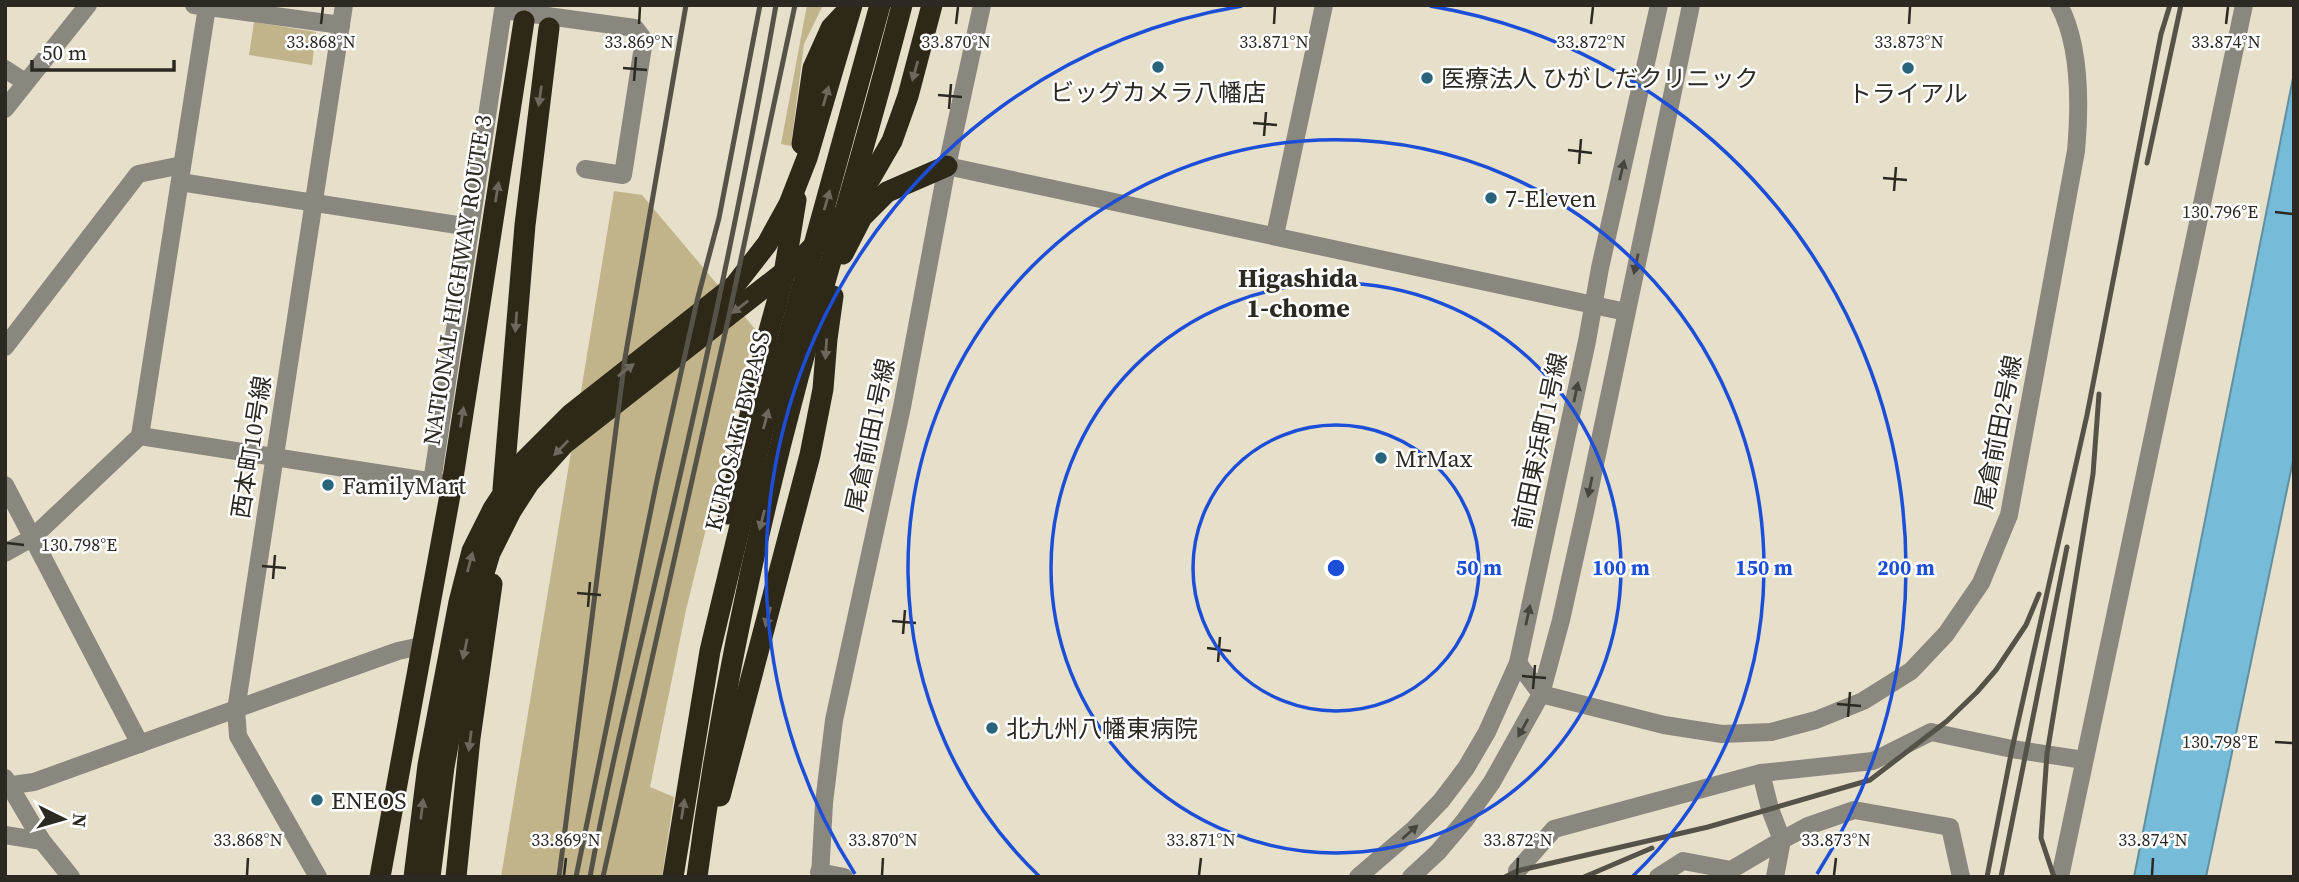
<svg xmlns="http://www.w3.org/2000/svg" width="2299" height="882" font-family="'Source Serif 4','Noto Sans JP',serif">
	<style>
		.green { fill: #c2b48a }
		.water { fill: #76bbd8; stroke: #608fa1; stroke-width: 2 }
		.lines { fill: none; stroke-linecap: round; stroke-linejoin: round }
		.minor { stroke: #89877e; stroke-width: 18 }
		.highway { stroke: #2d2818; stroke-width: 21 }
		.rail { stroke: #555247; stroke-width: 5 }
		.oneway { fill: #6c685d }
		.oneway2 { fill: #47453d }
		.ticks { fill: none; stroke: #2b2921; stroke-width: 2.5 }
		.ring { fill: none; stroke: #1d4ed8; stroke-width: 3.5 }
		.poi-dot { fill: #28657c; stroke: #fff; stroke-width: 2.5 }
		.labels { text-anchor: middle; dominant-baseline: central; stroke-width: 5; stroke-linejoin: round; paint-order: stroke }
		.poi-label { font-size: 24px; fill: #2b2921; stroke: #fff; text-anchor: start }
		.street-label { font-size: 24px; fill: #2b2921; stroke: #fff }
		.neighbourhood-label { font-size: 26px; font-weight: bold; fill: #2b2921; stroke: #fff }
		.ticks-label { font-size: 18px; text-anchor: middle; fill: #2b2921; stroke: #fff; stroke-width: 5; stroke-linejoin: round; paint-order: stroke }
		.centre { fill: #1d4ed8; stroke: #fff; stroke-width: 3.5 }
		.ring-label { font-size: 21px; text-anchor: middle; font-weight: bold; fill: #1d4ed8; stroke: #fff; stroke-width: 5; stroke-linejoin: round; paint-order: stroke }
	</style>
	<rect width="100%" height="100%" fill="#e6dfca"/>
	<g class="green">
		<polygon points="807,5 823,5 804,44 791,146 781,144"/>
		<polygon points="254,22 316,32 312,65 249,55"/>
		<polygon points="614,191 642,195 755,329 686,610 650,787 674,797 662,877 501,877"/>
	</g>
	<polygon class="water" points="2294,73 2294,456 2206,877 2134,877"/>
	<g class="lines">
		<g class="minor">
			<polyline points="194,5 341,25"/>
			<polyline points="5,69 25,82"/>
			<polyline points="5,109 88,5"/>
			<polyline points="947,166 1626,312"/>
			<polyline points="180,182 470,227"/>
			<polyline points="1275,235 1324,5"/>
			<polyline points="5,347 138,174 182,165"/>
			<polyline points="140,436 207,7"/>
			<polyline points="432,482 503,10 635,28 644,40 623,175 585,169"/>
			<polyline points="5,485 140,744"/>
			<polyline points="5,553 32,538 140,436 441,483"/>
			<path d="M1518 663 1541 694 1664 725 1722 734 1771 732 1816 720 1863 701 1911 671 1946 634 1981 583 2009 515 2076 151C2080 106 2081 46 2059 5"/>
			<polyline points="5,778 42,841 71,877"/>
			<polyline points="5,786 34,782 283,692 398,651 421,646"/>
			<polyline points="5,835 42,841"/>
			<polyline points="819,872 844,877"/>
			<polyline points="318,877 238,736 236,710 344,5"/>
			<polyline points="820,877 824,803 834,720 902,407 947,166 982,5"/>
			<polyline points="1358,877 1414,829 1441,801 1466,768 1487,732 1518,663 1587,341 1600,268 1659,5"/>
			<polyline points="1411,877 1438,852 1465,820 1492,782 1541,694 1561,620 1585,512 1691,5"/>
			<polyline points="1517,877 1517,871 1554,829 1761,773 1873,761 1931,732 2012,749 2084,760"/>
			<polyline points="1658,877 1683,861 1731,870 1782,840 1770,809 1761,773"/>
			<polyline points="1775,877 1782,840 1808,826 1854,810 1950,827 1961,877"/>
			<polyline points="2060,877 2244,5"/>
		</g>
		<g class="highway">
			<polyline points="802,144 813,68 831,28 846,12"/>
			<polyline points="843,254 862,217 887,192 947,166"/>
			<polyline points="503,489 525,225 549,28"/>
			<polyline points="728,514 767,338 783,280 796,200"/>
			<polyline points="720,796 810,455 823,389 827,339 833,296"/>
			<polyline points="380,877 452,484 524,21"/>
			<polyline points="414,877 428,765 459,602 472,551 493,509 525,460 571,414 735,285 767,244 789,204 807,158 852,5"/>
			<polyline points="430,877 444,767 473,610 490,553 511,511 529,483 564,444 802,258 859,198 892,141 908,96 932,5"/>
			<polyline points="456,877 470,738 492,584"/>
			<polyline points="673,877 710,651 762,434 880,5"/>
			<path d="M697 877C719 708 754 542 798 378 832 254 870 130 902 5"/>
		</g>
		<g class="rail">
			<polyline points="2147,163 2181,5"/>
			<polyline points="559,877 625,358 686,5"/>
			<polyline points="576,877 657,480 697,301 719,218 760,5"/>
			<path d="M590 877C609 772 635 670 659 566 703 380 743 193 776 5"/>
			<polyline points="603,877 728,320 795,5"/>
			<polyline points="1505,877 1517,871 1708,827 1870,780 1947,721 1977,692 1996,670 2026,625 2039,594"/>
			<polyline points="1584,877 1652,848"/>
			<polyline points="1987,877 2012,749 2087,415 2161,34 2170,5"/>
			<polyline points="2001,877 2067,547"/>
			<polyline points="2054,877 2041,838 2047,754 2093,474 2099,394"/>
		</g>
	</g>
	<defs><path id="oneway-solid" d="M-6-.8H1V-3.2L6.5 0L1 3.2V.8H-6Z" transform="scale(1.75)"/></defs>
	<g class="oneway">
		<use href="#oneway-solid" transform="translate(915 71) rotate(106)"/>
		<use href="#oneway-solid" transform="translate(540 96) rotate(98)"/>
		<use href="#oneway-solid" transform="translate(826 96) rotate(-74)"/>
		<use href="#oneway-solid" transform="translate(497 192) rotate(-81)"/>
		<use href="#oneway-solid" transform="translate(827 200) rotate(-74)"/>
		<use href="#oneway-solid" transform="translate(740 307) rotate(142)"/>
		<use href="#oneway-solid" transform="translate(516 322) rotate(94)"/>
		<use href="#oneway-solid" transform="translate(826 349) rotate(94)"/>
		<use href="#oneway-solid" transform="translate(626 370) rotate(-38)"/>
		<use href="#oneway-solid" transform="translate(462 417) rotate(-81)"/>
		<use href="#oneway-solid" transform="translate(766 419) rotate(-75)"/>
		<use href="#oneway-solid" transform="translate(561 448) rotate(134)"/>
		<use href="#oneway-solid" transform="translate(762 520) rotate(104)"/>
		<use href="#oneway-solid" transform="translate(470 562) rotate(-75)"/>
		<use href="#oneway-solid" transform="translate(768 617) rotate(105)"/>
		<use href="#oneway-solid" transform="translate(465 649) rotate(102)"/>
		<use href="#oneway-solid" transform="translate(470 741) rotate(97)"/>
		<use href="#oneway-solid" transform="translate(422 809) rotate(-83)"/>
		<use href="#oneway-solid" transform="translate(683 809) rotate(-81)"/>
	</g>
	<g class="oneway2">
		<use href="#oneway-solid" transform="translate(1622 170) rotate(-77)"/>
		<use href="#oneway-solid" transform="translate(1636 264) rotate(102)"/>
		<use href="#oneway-solid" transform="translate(1576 392) rotate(-78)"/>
		<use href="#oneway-solid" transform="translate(1590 487) rotate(102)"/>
		<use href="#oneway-solid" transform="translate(1528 615) rotate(-78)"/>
		<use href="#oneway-solid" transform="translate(1523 728) rotate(119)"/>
		<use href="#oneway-solid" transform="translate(1410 832) rotate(-42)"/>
	</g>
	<path class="ticks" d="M321 24 323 7M639 24 640 7M956 24 958 7M1274 24 1275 7M1591 24 1593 7M1909 24 1910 7M2226 24 2228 7M623 68 647 70M634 81 636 57M938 95 962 97M949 109 951 84M1253 123 1277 125M1264 136 1266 112M1568 150 1592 153M1579 164 1581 139M1883 178 1907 180M1894 191 1896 167M2275 212 2292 214M7 543 24 545M262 566 286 568M273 579 275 555M577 593 601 595M588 607 590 582M892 621 916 623M903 634 905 610M1207 648 1231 651M1218 662 1220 637M1522 676 1546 678M1533 689 1535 665M1837 704 1861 706M1848 717 1850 692M2275 742 2292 743M247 875 248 858M564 875 566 858M882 875 883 858M1199 875 1201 858M1517 875 1518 858M1834 875 1836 858M2152 875 2153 858"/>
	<g class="ring">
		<circle cx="1336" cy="568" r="143"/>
		<circle cx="1336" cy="568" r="285"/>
		<path d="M1039 876A428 428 0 1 1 1633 876"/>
		<path d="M855 874A570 570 0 0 1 1242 6M1430 6A570 570 0 0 1 1817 874"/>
	</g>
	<g class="poi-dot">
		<circle cx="1158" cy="67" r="7"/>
		<circle cx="1908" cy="68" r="7"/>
		<circle cx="1427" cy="78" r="7"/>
		<circle cx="1491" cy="198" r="7"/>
		<circle cx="1381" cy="458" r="7"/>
		<circle cx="328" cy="485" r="7"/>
		<circle cx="992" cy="728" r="7"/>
		<circle cx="317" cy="800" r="7"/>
	</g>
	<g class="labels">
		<g class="poi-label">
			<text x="1441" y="78">医療法人 ひがしだクリニック</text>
			<text x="1158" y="92" text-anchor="middle">ビッグカメラ八幡店</text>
			<text x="1908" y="93" text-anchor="middle">トライアル</text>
			<text x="1505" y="198">7-Eleven</text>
			<text x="1395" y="458">MrMax</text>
			<text x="342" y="485">FamilyMart</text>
			<text x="1006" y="728">北九州八幡東病院</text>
			<text x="331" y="800">ENEOS</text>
		</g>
		<g class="street-label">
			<text transform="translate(457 280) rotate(-81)">NATIONAL HIGHWAY ROUTE 3</text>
			<text transform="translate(737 431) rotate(-76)">KUROSAKI BYPASS</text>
			<text transform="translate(1998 432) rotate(-79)">尾倉前田2号線</text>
			<text transform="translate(870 435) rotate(-78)">尾倉前田1号線</text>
			<text transform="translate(1540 441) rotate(-78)">前田東浜町1号線</text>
			<text transform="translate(251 447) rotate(-81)">西本町10号線</text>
		</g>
		<g class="neighbourhood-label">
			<text x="1298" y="278">Higashida<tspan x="1298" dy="30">1-chome</tspan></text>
		</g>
	</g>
	<g class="ticks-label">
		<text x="321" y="48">33.868°N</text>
		<text x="639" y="48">33.869°N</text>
		<text x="956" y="48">33.870°N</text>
		<text x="1274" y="48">33.871°N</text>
		<text x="1591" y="48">33.872°N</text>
		<text x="1909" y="48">33.873°N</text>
		<text x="2226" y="48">33.874°N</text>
		<text x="2220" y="218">130.796°E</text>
		<text x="79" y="551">130.798°E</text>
		<text x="2220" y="748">130.798°E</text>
		<text x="248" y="846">33.868°N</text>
		<text x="566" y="846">33.869°N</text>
		<text x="883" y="846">33.870°N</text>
		<text x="1201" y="846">33.871°N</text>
		<text x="1518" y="846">33.872°N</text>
		<text x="1836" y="846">33.873°N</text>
		<text x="2153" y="846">33.874°N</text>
	</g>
	<circle cx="1336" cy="568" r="10" class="centre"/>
	<g class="ring-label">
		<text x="1479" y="575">50 m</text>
		<text x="1621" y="575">100 m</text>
		<text x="1764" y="575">150 m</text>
		<text x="1906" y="575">200 m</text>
	</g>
	<rect width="2299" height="882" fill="none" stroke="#2b2921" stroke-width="14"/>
	<g transform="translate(63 819) rotate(95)" stroke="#ffffff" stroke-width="5" paint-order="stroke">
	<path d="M0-5L12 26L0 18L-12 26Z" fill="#2b2921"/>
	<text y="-10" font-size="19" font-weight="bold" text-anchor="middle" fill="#2b2921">N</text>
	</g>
	<path d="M32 60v10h142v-10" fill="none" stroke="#2b2921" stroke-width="3.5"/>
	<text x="42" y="60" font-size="21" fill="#2b2921" stroke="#ffffff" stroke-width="5" paint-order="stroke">50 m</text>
</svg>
